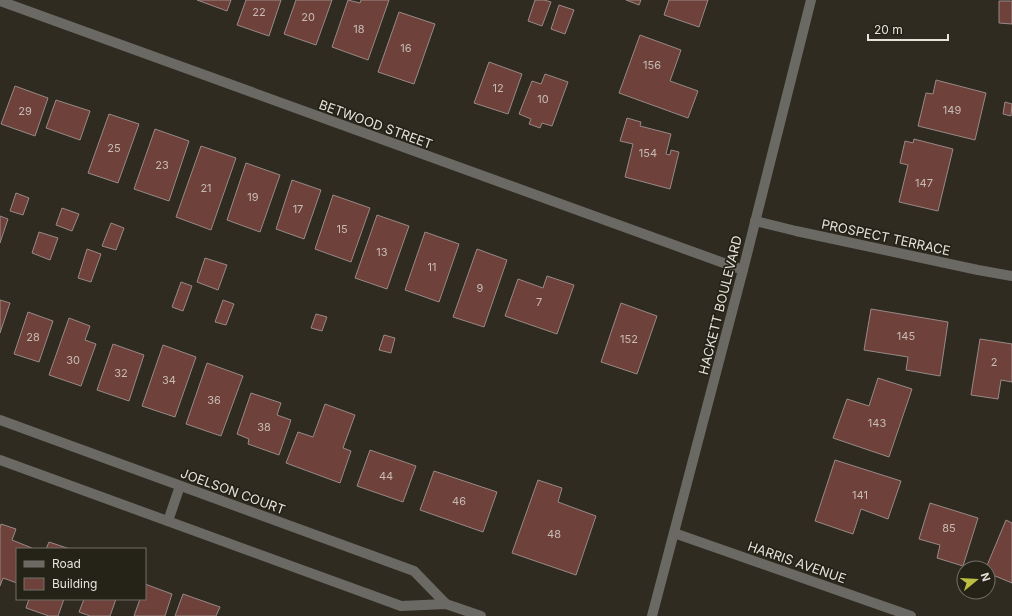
<svg xmlns="http://www.w3.org/2000/svg" width="1012" height="616" font-family="Inter,sans-serif">
	<style>
		.building { fill: #6e423b; stroke: #988986 }
		.lines { fill: none; stroke-linecap: round; stroke-linejoin: round }
		.minor { stroke: #6b6964; stroke-width: 10 }
		.labels { text-anchor: middle; dominant-baseline: central; stroke-width: 3.5; stroke-linejoin: round; paint-order: stroke }
		.number-label { font-size: 11px; fill: #c7bbb4 }
		.street-label { font-size: 13px; fill: #e5e3dc; stroke: #252218 }
	</style>
	<rect width="100%" height="100%" fill="#2f2b21"/>
	<g class="building">
		<polygon points="197,0 231,0 227,11"/>
		<polygon points="246,0 281,0 269,36 237,25"/>
		<polygon points="296,0 332,0 316,45 284,34"/>
		<polygon points="348,0 360,3 361,0 389,0 368,60 332,47"/>
		<polygon points="535,0 544,0 551,2 542,26 528,21"/>
		<polygon points="626,0 641,0 639,5"/>
		<polygon points="669,0 708,0 699,27 664,15"/>
		<polygon points="999,1 1012,1 1012,24 999,23"/>
		<polygon points="559,5 574,10 565,34 551,29"/>
		<polygon points="399,12 435,24 414,84 378,72"/>
		<polygon points="640,35 681,50 670,81 698,91 688,118 619,93"/>
		<polygon points="489,62 522,74 508,114 474,103"/>
		<polygon points="545,74 568,82 552,126 542,123 540,128 529,124 531,119 519,114 532,81 541,84"/>
		<polygon points="936,80 986,93 975,140 918,126 926,93 933,94"/>
		<polygon points="15,86 48,98 35,136 1,124"/>
		<polygon points="56,100 90,111 80,140 46,128"/>
		<polygon points="1005,102 1012,104 1011,116 1003,114"/>
		<polygon points="109,114 139,124 118,183 88,173"/>
		<polygon points="627,118 641,122 640,126 671,134 666,154 670,155 671,150 679,152 670,189 625,177 633,144 620,141"/>
		<polygon points="155,129 189,141 169,201 134,189"/>
		<polygon points="914,139 953,149 938,211 899,202 908,165 900,163 905,141 913,143"/>
		<polygon points="201,146 236,158 211,230 176,217"/>
		<polygon points="246,163 280,175 260,232 227,220"/>
		<polygon points="292,180 321,190 304,239 276,229"/>
		<polygon points="16,193 29,198 23,215 10,211"/>
		<polygon points="333,195 370,208 351,262 315,249"/>
		<polygon points="62,208 79,214 72,231 56,225"/>
		<polygon points="377,215 409,226 387,289 355,278"/>
		<polygon points="0,216 8,219 0,243"/>
		<polygon points="111,223 124,228 116,250 102,246"/>
		<polygon points="39,232 58,238 50,260 32,253"/>
		<polygon points="425,232 459,244 439,302 405,290"/>
		<polygon points="87,249 101,254 91,282 78,278"/>
		<polygon points="477,249 507,260 484,327 453,317"/>
		<polygon points="205,258 227,265 218,290 197,282"/>
		<polygon points="547,276 574,285 557,334 505,316 518,279 543,288"/>
		<polygon points="181,282 192,286 183,311 172,307"/>
		<polygon points="0,300 10,303 0,333"/>
		<polygon points="223,300 234,304 226,325 215,322"/>
		<polygon points="621,303 657,316 637,374 601,362"/>
		<polygon points="871,309 948,322 940,376 906,370 908,357 864,350"/>
		<polygon points="28,312 53,321 39,362 14,354"/>
		<polygon points="316,314 327,317 322,331 311,328"/>
		<polygon points="69,318 90,326 85,340 96,344 81,386 49,375"/>
		<polygon points="384,335 395,338 391,353 379,350"/>
		<polygon points="980,339 1012,344 1012,382 1001,380 998,399 971,395"/>
		<polygon points="113,344 144,355 129,401 97,390"/>
		<polygon points="163,345 196,357 175,417 142,406"/>
		<polygon points="207,363 243,376 221,436 186,424"/>
		<polygon points="878,378 912,389 889,457 833,438 847,399 869,406"/>
		<polygon points="251,393 281,403 277,415 291,420 279,455 248,444 249,439 237,434"/>
		<polygon points="325,404 355,415 343,448 351,451 340,483 286,463 298,432 313,437"/>
		<polygon points="370,450 416,466 403,502 357,486"/>
		<polygon points="835,460 901,481 888,519 861,509 853,534 815,521"/>
		<polygon points="434,471 497,492 483,532 420,510"/>
		<polygon points="538,480 562,488 558,502 596,516 576,575 512,553"/>
		<polygon points="930,503 978,518 963,566 937,558 940,545 919,539"/>
		<polygon points="1006,520 1012,523 1012,583 988,573 988,568 986,568"/>
		<polygon points="1,524 16,529 12,540 32,548 32,549 17,549 17,583 3,578 0,586 0,528"/>
		<polygon points="49,542 70,549 46,549"/>
		<polygon points="145,584 172,594 165,616 134,616 140,599 145,599"/>
		<polygon points="183,594 220,607 216,616 175,616"/>
		<polygon points="29,599 64,599 58,616 49,616 26,608"/>
		<polygon points="84,599 116,599 110,616 90,616 79,612"/>
	</g>
	<g class="lines">
		<g class="minor">
			<polyline points="0,1 743,270"/>
			<polyline points="755,221 796,231 978,270 1012,276"/>
			<polyline points="0,420 414,571 446,604"/>
			<polyline points="0,460 401,606 446,604 481,616"/>
			<polyline points="168,521 180,486"/>
			<polyline points="674,533 911,616"/>
			<polyline points="652,616 743,270 811,0"/>
		</g>
	</g>
	<g class="labels">
		<g class="number-label">
			<text x="259" y="12">22</text>
			<text x="308" y="17">20</text>
			<text x="359" y="29">18</text>
			<text x="406" y="48">16</text>
			<text x="652" y="65">156</text>
			<text x="498" y="88">12</text>
			<text x="543" y="99">10</text>
			<text x="952" y="110">149</text>
			<text x="25" y="111">29</text>
			<text x="114" y="148">25</text>
			<text x="648" y="153">154</text>
			<text x="162" y="165">23</text>
			<text x="924" y="183">147</text>
			<text x="206" y="188">21</text>
			<text x="253" y="197">19</text>
			<text x="298" y="209">17</text>
			<text x="342" y="229">15</text>
			<text x="382" y="252">13</text>
			<text x="432" y="267">11</text>
			<text x="480" y="288">9</text>
			<text x="539" y="302">7</text>
			<text x="906" y="336">145</text>
			<text x="33" y="337">28</text>
			<text x="629" y="339">152</text>
			<text x="73" y="360">30</text>
			<text x="994" y="362">2</text>
			<text x="121" y="373">32</text>
			<text x="169" y="380">34</text>
			<text x="214" y="400">36</text>
			<text x="877" y="423">143</text>
			<text x="264" y="427">38</text>
			<text x="386" y="476">44</text>
			<text x="860" y="495">141</text>
			<text x="459" y="501">46</text>
			<text x="949" y="528">85</text>
			<text x="554" y="534">48</text>
		</g>
		<g class="street-label">
			<text transform="translate(376 124) rotate(20)">BETWOOD STREET</text>
			<text transform="translate(886 237) rotate(12)">PROSPECT TERRACE</text>
			<text transform="translate(720 305) rotate(-76)">HACKETT BOULEVARD</text>
			<text transform="translate(233 491) rotate(20)">JOELSON COURT</text>
			<text transform="translate(797 562) rotate(19)">HARRIS AVENUE</text>
		</g>
	</g>
	<rect x="16" y="548" width="130" height="52" fill="#252218" stroke="#726f66"/>
	<rect x="24" y="561" width="20" height="6" fill="#6b6964" stroke="#726f66"/>
	<text x="52" y="568" font-size="12" fill="#e5e3dc">Road</text>
	<rect x="24" y="578" width="20" height="12" fill="#6e423b" stroke="#726f66"/>
	<text x="52" y="588" font-size="12" fill="#e5e3dc">Building</text>
	<g transform="translate(976 580) rotate(72)"><circle r="19" fill="#252218" stroke="#726f66"/>
	<path d="M0-3L7 15L0 10L-7 15Z" fill="#bdbf43"/>
	<text y="-6" font-size="11" font-weight="bold" text-anchor="middle" fill="#e5e3dc">N</text>
	</g>
	<path d="M868 34v6h80v-6" fill="none" stroke="#e5e3dc" stroke-width="2"/>
	<text x="874" y="34" font-size="12" fill="#e5e3dc" stroke="#252218" stroke-width="3" paint-order="stroke">20 m</text>
</svg>
